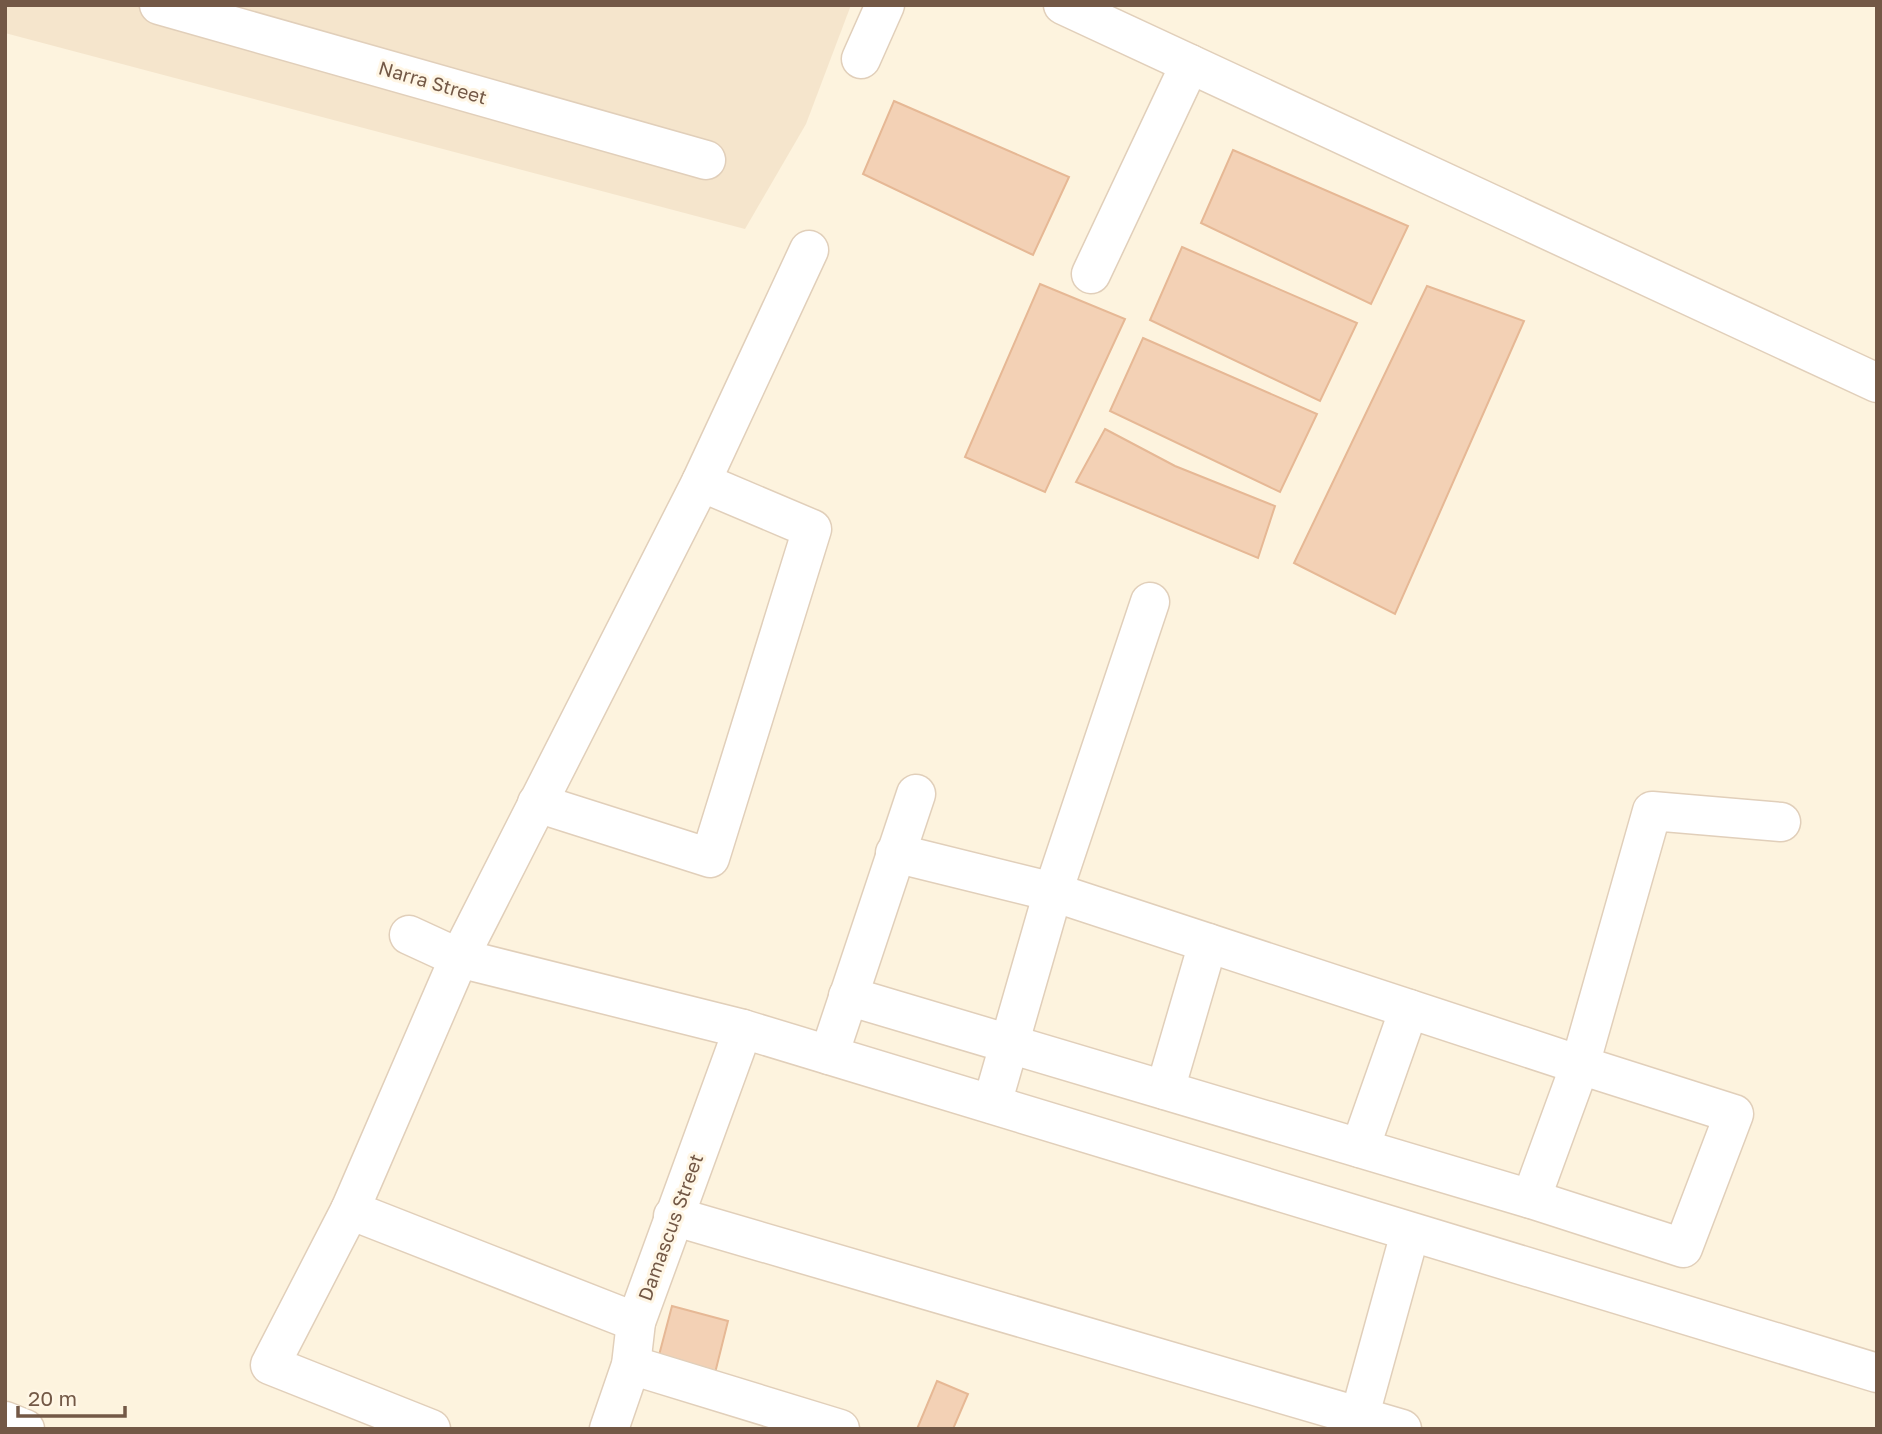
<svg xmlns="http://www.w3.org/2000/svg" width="1882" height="1434" font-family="'Golos Text',sans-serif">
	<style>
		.residential { fill: #f5e5cc }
		.building { fill: #f3d1b5; stroke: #e6b895; stroke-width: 2 }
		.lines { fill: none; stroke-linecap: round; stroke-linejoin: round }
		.minor-casing { stroke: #e1cfba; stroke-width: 41 }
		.minor { stroke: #fff; stroke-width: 38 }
		.labels { text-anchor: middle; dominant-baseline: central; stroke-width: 6; stroke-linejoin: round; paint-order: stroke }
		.street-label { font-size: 19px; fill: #735846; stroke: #fff6e5 }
	</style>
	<rect width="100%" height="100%" fill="#fdf3de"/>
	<polygon class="residential" points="5,5 851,5 806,124 745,229 5,33"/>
	<g class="building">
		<polygon points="894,101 1069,177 1033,255 863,174"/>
		<polygon points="1233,150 1408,226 1371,304 1201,223"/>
		<polygon points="1182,247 1357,323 1320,401 1150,320"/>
		<polygon points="1040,284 1125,319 1045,492 965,457"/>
		<polygon points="1427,286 1524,321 1395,614 1294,563"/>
		<polygon points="1143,338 1317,414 1280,492 1110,411"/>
		<polygon points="1105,429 1175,466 1275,506 1258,558 1076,482"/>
		<polygon points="672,1306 728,1321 715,1373 658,1359"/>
		<polygon points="937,1381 968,1394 953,1429 917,1429"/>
	</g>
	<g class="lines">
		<g class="minor-casing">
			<g id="minor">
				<polyline points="159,5 706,160"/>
				<polyline points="1063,5 1877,383"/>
				<polyline points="861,59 885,5"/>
				<polyline points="1091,274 1190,64"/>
				<polyline points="537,803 710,858 812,529 701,482"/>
				<polyline points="409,935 459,958 743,1029 1877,1373"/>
				<polyline points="848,996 1531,1199 1683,1248 1734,1114 1580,1065 1053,892 895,853"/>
				<polyline points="829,1055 916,794"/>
				<polyline points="1165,1090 1208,943"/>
				<polyline points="992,1104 1053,892 1150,602"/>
				<polyline points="1360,1148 1409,1009"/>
				<polyline points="1531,1199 1580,1065 1652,811 1781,822"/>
				<polyline points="350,1210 636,1322"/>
				<polyline points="673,1216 1402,1429"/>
				<polyline points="631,1365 840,1429"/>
				<polyline points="5,1421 25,1429"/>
				<polyline points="431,1429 270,1365 350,1210 459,958 701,482 809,250"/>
				<polyline points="609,1429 631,1365 636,1322 743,1029"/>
				<polyline points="1356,1429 1410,1233"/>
			</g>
		</g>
		<use href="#minor" class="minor"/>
	</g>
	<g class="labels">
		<g class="street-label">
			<text transform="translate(433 82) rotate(16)">Narra Street</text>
			<text transform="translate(670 1227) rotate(-70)">Damascus Street</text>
		</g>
	</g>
	<rect width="1882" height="1434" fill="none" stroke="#735846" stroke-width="14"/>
	<path d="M18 1406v10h107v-10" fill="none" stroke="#735846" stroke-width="3.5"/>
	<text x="28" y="1406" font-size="21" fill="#735846" stroke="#fff6e5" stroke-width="5" paint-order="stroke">20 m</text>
</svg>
